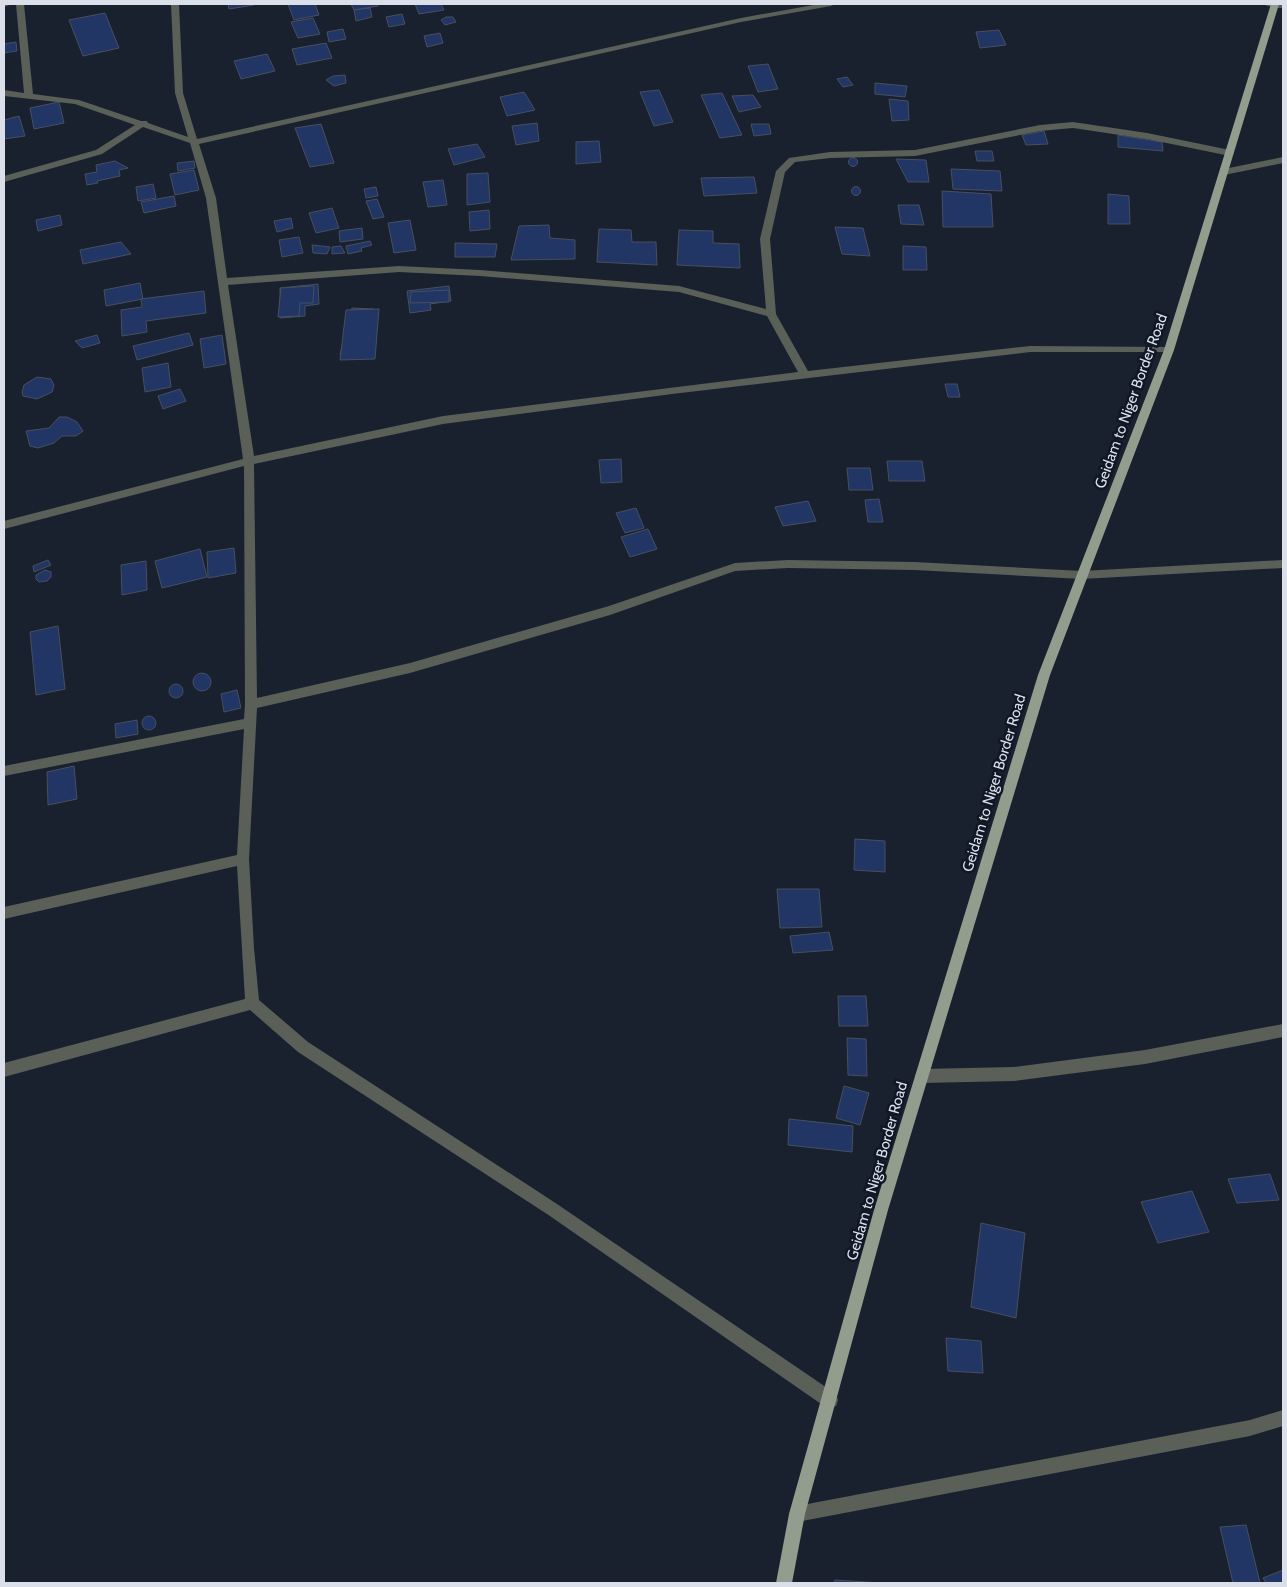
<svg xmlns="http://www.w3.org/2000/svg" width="1287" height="1587" font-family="Cabin,sans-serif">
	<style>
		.building { fill: #213664; stroke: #474f60 }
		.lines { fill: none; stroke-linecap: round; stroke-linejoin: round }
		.minor { fill: #5a5f57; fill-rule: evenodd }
		.major { fill: #939d8e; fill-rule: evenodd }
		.labels { text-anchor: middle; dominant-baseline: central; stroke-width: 5; stroke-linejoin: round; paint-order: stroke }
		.street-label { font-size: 15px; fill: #dadfe9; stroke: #101725 }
	</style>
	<rect width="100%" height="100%" fill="#19212f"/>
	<g class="building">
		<polygon points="228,4 254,4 254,5 229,9"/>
		<polygon points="288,4 315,4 319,15 294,20"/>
		<polygon points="351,4 378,4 378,6 354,10"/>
		<polygon points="415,4 441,4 444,10 419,14"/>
		<polygon points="370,8 372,17 356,21 354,10"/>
		<polygon points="105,13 119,48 83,56 69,20"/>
		<polygon points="402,14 405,24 389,27 386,17"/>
		<polygon points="446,17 453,17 456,22 445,25 441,20"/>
		<polygon points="313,18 320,34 298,38 291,22"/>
		<polygon points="343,29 346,39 329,42 327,32"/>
		<polygon points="999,30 1006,45 980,48 976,32"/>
		<polygon points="440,33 443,43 427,47 424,36"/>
		<polygon points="16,42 17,51 4,53 4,44"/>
		<polygon points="326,43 332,58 297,65 292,49"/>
		<polygon points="267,54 275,71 241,79 234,61"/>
		<polygon points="768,64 778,89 758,92 748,66"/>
		<polygon points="345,75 346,83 334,86 326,80 333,76"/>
		<polygon points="847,77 853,85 843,87 837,79"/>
		<polygon points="875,83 907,86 905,97 875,94"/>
		<polygon points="659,90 673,122 654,126 640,92"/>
		<polygon points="524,92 535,110 507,116 500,97"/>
		<polygon points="722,93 742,135 720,138 701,95"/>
		<polygon points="753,95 761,107 739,112 732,96"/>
		<polygon points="889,99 908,101 909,120 892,121"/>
		<polygon points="59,102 64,123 34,129 30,108"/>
		<polygon points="19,116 25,136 4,139 4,120"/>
		<polygon points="537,123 539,141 516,145 512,126"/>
		<polygon points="321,124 334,163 310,167 295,128"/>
		<polygon points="751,124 769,124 771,134 754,136"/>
		<polygon points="1044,131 1048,144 1026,145 1022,135"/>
		<polygon points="1118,135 1162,142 1163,151 1118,147"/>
		<polygon points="599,141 601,162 576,164 576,142"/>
		<polygon points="477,144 485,157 454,165 448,149"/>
		<polygon points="975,151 992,151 994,161 977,161"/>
		<circle cx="853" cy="162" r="4.5"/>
		<polygon points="896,159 926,160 929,182 908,182"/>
		<polygon points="115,161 128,168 119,170 120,176 97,181 98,183 87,185 85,174 97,172 96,165"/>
		<polygon points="194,161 195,168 178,171 177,163"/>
		<polygon points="951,169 1000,171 1002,191 953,189"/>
		<polygon points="194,170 199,190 175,195 170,174"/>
		<polygon points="488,173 490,202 467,205 467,174"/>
		<polygon points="754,177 757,193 704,196 701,178"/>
		<polygon points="443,180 447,205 428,207 423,182"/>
		<polygon points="153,184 156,198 138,201 136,187"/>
		<circle cx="856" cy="191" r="4.5"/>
		<polygon points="376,187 378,196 366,198 364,189"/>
		<polygon points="942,191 991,194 993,227 943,227"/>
		<polygon points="1108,194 1129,196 1130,224 1108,224"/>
		<polygon points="174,196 176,206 144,213 141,202"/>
		<polygon points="377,199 384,217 373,219 366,201"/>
		<polygon points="898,205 919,205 924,225 901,224"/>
		<polygon points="332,208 339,228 316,233 309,213"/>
		<polygon points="489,210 490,229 470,231 469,212"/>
		<polygon points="60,215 62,225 38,231 36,220"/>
		<polygon points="291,218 293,228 277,232 274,221"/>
		<polygon points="410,220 416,250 394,253 388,223"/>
		<polygon points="549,225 550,238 575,240 575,259 511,260 519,226"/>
		<polygon points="835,227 863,228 870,256 842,254"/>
		<polygon points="362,228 363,239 340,242 339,231"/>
		<polygon points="599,229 631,230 632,242 656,242 657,265 597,262"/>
		<polygon points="679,230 713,231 713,243 739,244 740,268 677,265"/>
		<polygon points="299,237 303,253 282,257 279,240"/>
		<polygon points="370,241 372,245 361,248 362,251 348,254 346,246"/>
		<polygon points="121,242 131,254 83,264 80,250"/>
		<polygon points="455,243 497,244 495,257 455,257"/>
		<polygon points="312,245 330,247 327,254 313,253"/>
		<polygon points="341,246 345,253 332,254 332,247"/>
		<polygon points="903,246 926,247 927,270 903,270"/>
		<polygon points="140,283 143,299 106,306 104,290"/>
		<polygon points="318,284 319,304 305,306 305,316 280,318 280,288"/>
		<polygon points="314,286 313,303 300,303 299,316 278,317 281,288"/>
		<polygon points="449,286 451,301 430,304 431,310 410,313 407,291"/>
		<polygon points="449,290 449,302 410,303 411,292"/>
		<polygon points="204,291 206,313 146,321 147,332 122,336 121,310 142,307 141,299"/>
		<polygon points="352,308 374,309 363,356 340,355"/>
		<polygon points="379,309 375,359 340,360 346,310"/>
		<polygon points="189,333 193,345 137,360 133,346"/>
		<polygon points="97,335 100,343 82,348 75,341"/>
		<polygon points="222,335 226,364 204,368 200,339"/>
		<polygon points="168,363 171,387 145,392 142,368"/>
		<polygon points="37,377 51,379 54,385 52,392 37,399 23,396 22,392 24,385"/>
		<polygon points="945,384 957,384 960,397 948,397"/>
		<polygon points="180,389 186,401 163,409 158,396"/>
		<polygon points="59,417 67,417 77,422 83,431 76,436 62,436 54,443 38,448 30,446 26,431 49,428"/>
		<polygon points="621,459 622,482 601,483 599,460"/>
		<polygon points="887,461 922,461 925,481 889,481"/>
		<polygon points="847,468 870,468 873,490 849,490"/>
		<polygon points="879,499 883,522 868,522 865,500"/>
		<polygon points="808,501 816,521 783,526 775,507"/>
		<polygon points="636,508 644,528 625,533 616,513"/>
		<polygon points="648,529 657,549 630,557 621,537"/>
		<polygon points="234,548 236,573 208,578 207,552"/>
		<polygon points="200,549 207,577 162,588 155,561"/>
		<polygon points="48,560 51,565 34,572 33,566"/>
		<polygon points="146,561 147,590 122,595 121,565"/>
		<polygon points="45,570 51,572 51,577 47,581 39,582 36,579 36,575"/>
		<polygon points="58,626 65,689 36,695 30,632"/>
		<circle cx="202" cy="682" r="9"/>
		<circle cx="176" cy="691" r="7"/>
		<polygon points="237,690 241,708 224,712 221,694"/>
		<circle cx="149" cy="723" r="7"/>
		<polygon points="137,720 138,734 116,738 115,724"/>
		<polygon points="74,766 77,799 48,805 47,772"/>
		<polygon points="855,839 885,841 885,872 854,870"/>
		<polygon points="777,889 819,889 822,927 780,928"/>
		<polygon points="829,932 833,950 793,953 790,936"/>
		<polygon points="838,996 866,996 868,1026 839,1026"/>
		<polygon points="847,1038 866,1039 867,1076 848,1075"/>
		<polygon points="844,1086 869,1093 860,1125 836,1118"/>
		<polygon points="789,1119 853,1126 852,1152 788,1145"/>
		<polygon points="1270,1174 1279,1200 1237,1203 1228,1179"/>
		<polygon points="1192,1191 1209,1232 1158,1243 1141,1202"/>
		<polygon points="981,1223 1025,1233 1016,1318 971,1307"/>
		<polygon points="946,1338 981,1341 983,1373 948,1371"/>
		<polygon points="1246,1525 1260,1583 1233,1583 1220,1527"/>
		<polygon points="1283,1570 1283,1583 1266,1583 1263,1578"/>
		<polygon points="835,1580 881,1583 834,1583"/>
	</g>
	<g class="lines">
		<g class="minor">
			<polygon points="4,4 12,4 4,7"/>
			<path d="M16 4H24L33 94 79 100 141 121H147L148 123 188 137 175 93 171 4H179L183 93 197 139 741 18 819 4H835L831 6 741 22 199 144 216 198 227 278 399 266 480 270 679 286 766 309 760 239 776 171 789 158 830 152 915 150 1040 125 1073 122 1147 133 1230 150 1234 153 1230 156 1147 139 1073 128 1040 131 915 156 830 158 795 162 785 172 770 239 776 314 808 371 1030 346 1169 347 1173 348V352H1030L672 394 443 424 254 464 257 698 410 663 609 606 735 563 788 560 915 562 1082 571 1283 560V568L1082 579 915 570 788 568 735 571 610 615 410 673 257 708 249 859 254 948 259 1000 308 1042 557 1204 836 1394 838 1400 836 1406 830 1408 824 1406 547 1214 298 1052 250 1010 4 1077V1063L245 999 237 866 4 919V907L237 855 244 729 4 776V766L244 719 245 704 244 466 4 529V521L243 459 206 198 190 143 143 127 102 154 4 182V176L96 150 135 125 75 104 4 96V90L24 93ZM399 272 480 276 679 292 767 316 798 372 443 416 254 456 228 285Z"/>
			<polygon points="1262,4 1283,4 1283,8 1274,8"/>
			<polygon points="1283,157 1283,163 1224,175 1219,172 1224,169"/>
			<polygon points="1283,1024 1283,1037 1145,1064 1014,1081 922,1083 917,1081 915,1076 917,1071 922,1069 1014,1067 1145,1050"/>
			<polygon points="1283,1410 1283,1426 1250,1436 797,1522 791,1520 789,1514 791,1508 797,1506 1250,1420"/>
		</g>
		<polygon class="major" points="1271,4 1279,4 1174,350 1050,675 888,1210 805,1514 792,1583 776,1583 789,1514 874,1210 1038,675 1164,350"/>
	</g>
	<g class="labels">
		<g class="street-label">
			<text transform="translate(1131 401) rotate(-70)">Geidam to Niger Border Road</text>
			<text transform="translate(994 783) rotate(-73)">Geidam to Niger Border Road</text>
			<text transform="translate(877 1171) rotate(-74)">Geidam to Niger Border Road</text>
		</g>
	</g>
	<rect width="1287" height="1587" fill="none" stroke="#dadfe9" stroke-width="10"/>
</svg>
